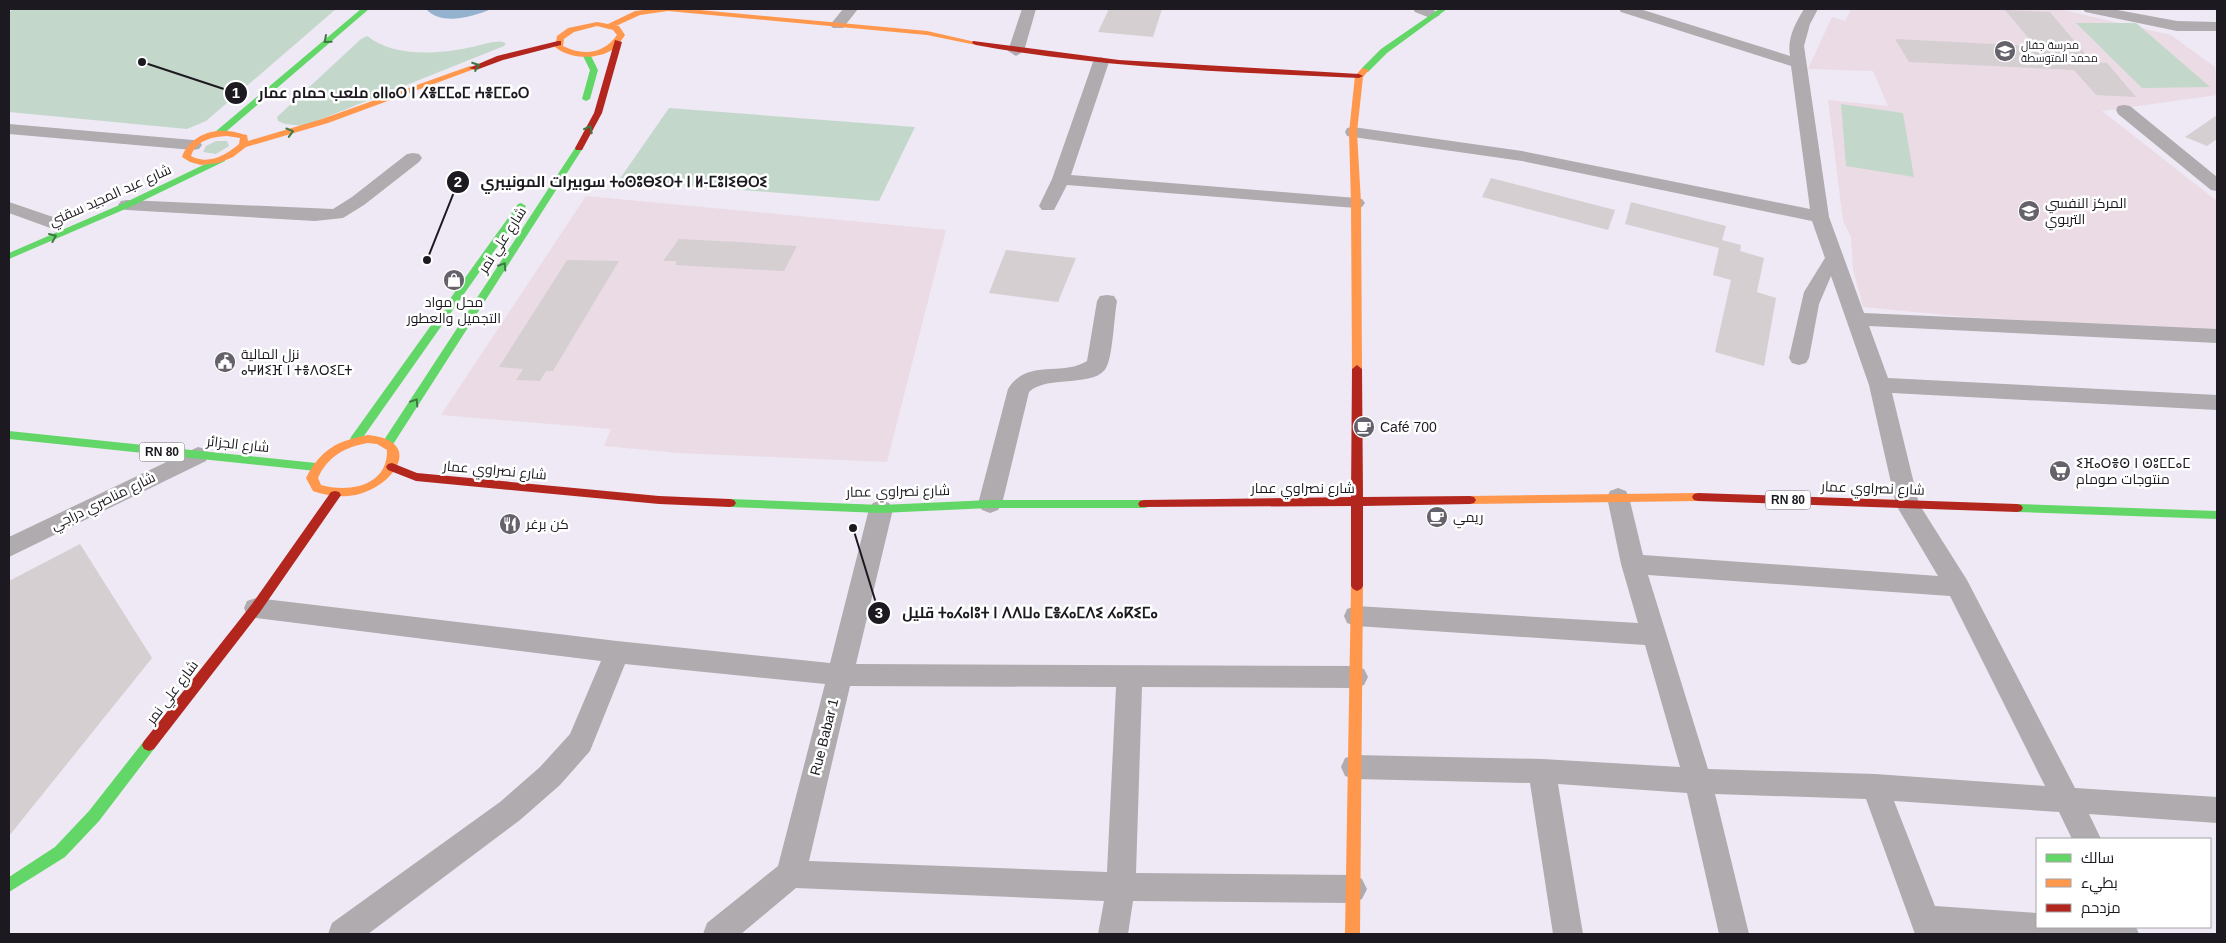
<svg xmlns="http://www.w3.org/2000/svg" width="2226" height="943" font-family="Helvetica,Cairo,'Noto Sans Tifinagh',sans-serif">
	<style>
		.education { fill: #ebdbe5 }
		.green { fill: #c3d8cb }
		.water { fill: #94b1ce }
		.building { fill: #d5cfd2 }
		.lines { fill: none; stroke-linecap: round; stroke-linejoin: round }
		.street { fill: #afabae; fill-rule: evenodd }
		.fast { fill: #63d668; fill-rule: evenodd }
		.slow { fill: #ff974d; fill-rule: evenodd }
		.jam { fill: #b3261e; fill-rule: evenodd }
		.oneway { stroke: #407844 }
		.labels { text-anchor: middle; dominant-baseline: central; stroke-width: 5; stroke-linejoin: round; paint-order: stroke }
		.far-poi-label { font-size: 11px; fill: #1c1920; stroke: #fff; text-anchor: start }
		.shield { fill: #fff; stroke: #605e63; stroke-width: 1 }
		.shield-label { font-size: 12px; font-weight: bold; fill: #1c1920 }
		.street-label { font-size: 14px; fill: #1c1920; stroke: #fff }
		.poi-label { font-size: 14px; fill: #1c1920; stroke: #fff; text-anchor: start }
		.leader { fill: none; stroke: #1c1920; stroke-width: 2 }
		.callout-dot { fill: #1c1920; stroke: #fff; stroke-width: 2 }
		.mark-label { font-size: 15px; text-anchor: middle; font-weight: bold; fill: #fff }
		.callout-label { font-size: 15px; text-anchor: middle; font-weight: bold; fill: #1c1920; stroke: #fff; stroke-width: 5; stroke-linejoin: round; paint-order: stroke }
	</style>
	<rect width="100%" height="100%" fill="#eee9f5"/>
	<g class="education">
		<polygon points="1851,9 2059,9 2171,35 2215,67 2217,95 2102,111 2217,201 2217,332 1966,317 1863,307 1853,269 1851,237 1843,221 1828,100 1888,106 1873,71 1808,69 1832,17 1845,21"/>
		<polygon points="586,196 946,230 887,462 679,453 604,446 611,429 441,415"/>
	</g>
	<g class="green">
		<polygon points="14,9 336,9 206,121 187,129 9,112 9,12"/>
		<polygon points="2076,23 2136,23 2210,87 2142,88"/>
		<path d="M367 36C395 58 440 54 472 47 482 45 497 39 506 43L504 46 304 126 285 124 278 121 277 117 361 39Z"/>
		<polygon points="1841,104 1903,113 1914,177 1846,166"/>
		<polygon points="669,108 915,127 879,201 619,180"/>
		<polygon points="216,141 227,141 229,146 216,154 203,152 206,146"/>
	</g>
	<path class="water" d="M426 9H491C473 17 441 26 426 9Z"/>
	<g class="building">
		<polygon points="1109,9 1162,9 1153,37 1098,32"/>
		<polygon points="2005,10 2050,12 2092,62 2107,63 2136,97 2096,95 2074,70 1909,62 1895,39 2035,46"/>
		<polygon points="2217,115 2217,139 2207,146 2185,137"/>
		<polygon points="1491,178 1615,210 1608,230 1482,197"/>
		<polygon points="1631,202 1726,226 1722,240 1741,245 1740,251 1764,258 1757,292 1776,298 1764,366 1715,352 1731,280 1713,275 1719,248 1625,224"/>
		<polygon points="679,239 738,242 797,246 784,271 675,265 677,261 663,261"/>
		<polygon points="1006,250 1076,258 1058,302 989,293"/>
		<polygon points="567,260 619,261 553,371 546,371 540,381 516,380 523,369 499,367"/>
		<polygon points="80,544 152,658 9,836 9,581"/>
	</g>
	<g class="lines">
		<g class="street">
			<polygon points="843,9 858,9 843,28 833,28 830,25"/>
			<polygon points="1022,9 1036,9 1024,51 1016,56 1008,51"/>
			<polygon points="1413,9 1432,9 1440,15 1433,19 1415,12"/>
			<path d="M1619 9H1640L1790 56C1787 38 1795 24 1804 9H1818L1810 24 1804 46 1829 217 1864 313 2217 329V343L1869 326 1888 378 2217 395V410L1892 393 1919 504 1967 580 2075 788 2217 797V823L2089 814 2101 839H2072L2059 812 1894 801 1935 906 2037 913V927H2136L2139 934H1915L1866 799 1715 794 1749 934H1719L1687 793 1558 784 1583 934H1553L1530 783 1355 779 1345 776 1341 767 1345 758 1355 755 1542 759 1680 767 1645 645 1356 626 1347 623 1344 616 1347 609 1356 606 1638 623 1621 564 1607 497 1610 491 1618 488 1626 491 1629 497 1643 555 1938 576 1896 505 1869 385 1831 276 1819 304 1809 358 1806 363 1799 365 1792 363 1789 358 1804 292 1825 258 1812 221 1522 161 1353 137 1347 136 1345 132 1347 128 1353 127 1522 151 1810 209 1791 66 1621 12ZM1648 575 1950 596 2045 786 1875 774 1708 769Z"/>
			<polygon points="2083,9 2112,9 2177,21 2217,22 2217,31 2177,31 2090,13 2085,12"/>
			<polygon points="1101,57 1109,62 1071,175 1356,198 1362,199 1365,203 1362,207 1356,208 1067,185 1054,210 1042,210 1039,206 1052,179 1093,62"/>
			<polygon points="2124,105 2130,106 2217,177 2217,191 2211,190 2118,114 2116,110 2118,106"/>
			<polygon points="9,124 193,140 199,141 202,145 199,149 193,150 9,134"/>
			<polygon points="413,153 419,154 422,158 419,162 364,205 343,218 315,221 127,210 121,209 118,205 121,201 127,200 333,209 352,197 407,154"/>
			<polygon points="9,202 59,219 62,223 59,227 53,229 9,213"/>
			<path d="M1107 295 1114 296 1117 301C1114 318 1113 352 1107 366 1097 389 1047 374 1029 392L1002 504 998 510 990 513 982 510 978 504 1008 389C1027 358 1062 377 1087 361L1097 301 1100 296Z"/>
			<polygon points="198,447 206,449 209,455 206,461 9,557 9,537"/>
			<path d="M881 500 889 503 893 509 856 664 1355 666 1364 669 1368 677 1364 685 1355 688 1142 687 1136 873 1352 875 1362 879 1367 889 1362 899 1352 903 1133 901 1128 934H1098L1104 901 796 888 741 934H703L707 923 778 866 825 684 625 664 590 751 560 785 520 820 368 934H328L332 923 500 802 540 767 570 734 601 661 256 618 247 615 244 608 247 601 256 598 617 641 830 663 869 509 873 503ZM850 686 1116 687 1107 872 809 861Z"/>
		</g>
		<g class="fast">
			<polygon points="361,9 369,9 221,136 215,136 215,132"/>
			<polygon points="1439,9 1447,9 1387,53 1368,72 1362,72 1362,68 1381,49"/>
			<polygon points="583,52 589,52 598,70 590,99 586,101 582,99 590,70 582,54"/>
			<polygon points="579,145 583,148 392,446 384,446 382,443 384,440 575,148"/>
			<polygon points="222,156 225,157 225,161 130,207 9,259 9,253 124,203"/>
			<polygon points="521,203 526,206 359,443 351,443 350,440 351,437 518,204"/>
			<polygon points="9,431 316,463 322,467 316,471 9,439"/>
			<polygon points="730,499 881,505 990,500 1144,500 1148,501 1150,504 1148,507 1144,508 990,508 881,513 730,507 726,506 724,503 726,500"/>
			<polygon points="2017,504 2217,511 2217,519 2017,512 2013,511 2011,508 2013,505"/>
			<polygon points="149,739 154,741 156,745 154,749 99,821 65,857 9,892 9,877 55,847 89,811 144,741"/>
		</g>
		<g class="slow">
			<path d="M653 9H689L927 31 980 43 976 45 927 35 668 11 640 15 616 26H619L625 35C621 41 618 46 612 50 596 60 569 59 555 47L557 36 568 28 597 22 608 24 635 11ZM597 26 613 30 617 35C604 54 583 56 563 46L564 39 574 32Z"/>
			<path d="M470 66 477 68 328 123 246 147 233 157 219 163 201 165 190 162 182 157C188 139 208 129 227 131 234 131 241 134 247 135L248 141 322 119ZM227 136 240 138 239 144C225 156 208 165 191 156 196 140 212 137 227 136Z"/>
			<polygon points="1362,68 1369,70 1363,77 1357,132 1361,203 1362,369 1357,373 1352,369 1351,203 1349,132 1355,76"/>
			<path d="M368 435C429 441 390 493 348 496 336 497 324 495 313 491L306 478C321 449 337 441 368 435ZM368 443 377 444 387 450C388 486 349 493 321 485L318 478C328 456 345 447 368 443Z"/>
			<polygon points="1698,493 1702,494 1704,497 1702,500 1698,501 1470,504 1466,503 1464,500 1466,497 1470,496"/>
			<polygon points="1357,581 1361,583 1363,586 1360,934 1345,934 1351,586 1353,583"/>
		</g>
		<g class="jam">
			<polygon points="615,40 622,42 602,113 582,150 576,150 575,148 594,113"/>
			<polygon points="558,41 561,41 561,45 503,60 476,70 469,68 497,56"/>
			<path d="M973 41 1119 60 1359 74 1363 76 1359 78C1231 72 1103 68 976 45L972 43Z"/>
			<polygon points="1357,365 1362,369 1363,497 1470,496 1474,497 1476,500 1474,503 1470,504 1363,506 1363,586 1361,589 1357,591 1353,589 1351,586 1351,506 1140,507 1138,504 1140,501 1144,500 1351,497 1352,369"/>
			<polygon points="392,463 417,473 659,496 730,499 734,500 736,503 734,506 730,507 659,504 416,481 388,470 386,467 388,464"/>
			<polygon points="335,491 339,492 341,495 339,498 260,612 154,749 149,751 144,749 142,745 144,741 252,604 331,492"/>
			<polygon points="1698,493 2017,504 2021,505 2023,508 2021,511 2017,512 1698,501 1694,500 1692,497 1694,494"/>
		</g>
	</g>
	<defs><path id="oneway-chevron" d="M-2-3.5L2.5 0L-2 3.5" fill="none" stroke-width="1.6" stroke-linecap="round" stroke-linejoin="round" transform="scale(1.25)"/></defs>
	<g class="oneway">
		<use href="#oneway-chevron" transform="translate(327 40) rotate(139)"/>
		<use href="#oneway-chevron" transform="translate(476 66) rotate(-20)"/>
		<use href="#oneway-chevron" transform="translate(589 129) rotate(-62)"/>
		<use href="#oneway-chevron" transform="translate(290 132) rotate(-16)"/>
		<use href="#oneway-chevron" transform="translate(53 237) rotate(-23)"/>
		<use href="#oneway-chevron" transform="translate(503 266) rotate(-57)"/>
		<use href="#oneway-chevron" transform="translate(415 402) rotate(-57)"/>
	</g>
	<defs>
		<g id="school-disc" transform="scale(1.125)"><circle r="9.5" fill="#66626b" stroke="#fff"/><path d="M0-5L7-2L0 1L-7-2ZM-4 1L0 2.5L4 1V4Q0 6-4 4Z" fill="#fff"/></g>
		<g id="shop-disc" transform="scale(1.125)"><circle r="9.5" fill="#66626b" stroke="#fff"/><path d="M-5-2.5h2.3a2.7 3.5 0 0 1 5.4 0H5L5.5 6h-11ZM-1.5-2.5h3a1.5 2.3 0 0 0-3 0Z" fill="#fff"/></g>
		<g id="civic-disc" transform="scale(1.125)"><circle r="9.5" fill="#66626b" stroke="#fff"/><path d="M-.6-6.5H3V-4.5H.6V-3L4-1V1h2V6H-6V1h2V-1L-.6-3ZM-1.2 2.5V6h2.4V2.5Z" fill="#fff"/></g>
		<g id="cafe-disc" transform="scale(1.125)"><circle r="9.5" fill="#66626b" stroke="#fff"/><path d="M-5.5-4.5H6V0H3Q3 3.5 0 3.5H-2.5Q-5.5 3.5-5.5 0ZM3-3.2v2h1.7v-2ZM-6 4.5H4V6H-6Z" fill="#fff"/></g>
		<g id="supermarket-disc" transform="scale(1.125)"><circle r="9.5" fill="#66626b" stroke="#fff"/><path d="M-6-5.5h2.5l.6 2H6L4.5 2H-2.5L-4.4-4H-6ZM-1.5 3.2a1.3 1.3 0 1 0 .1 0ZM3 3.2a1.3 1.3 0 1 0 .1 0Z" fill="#fff"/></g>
		<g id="restaurant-disc" transform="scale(1.125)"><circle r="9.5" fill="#66626b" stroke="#fff"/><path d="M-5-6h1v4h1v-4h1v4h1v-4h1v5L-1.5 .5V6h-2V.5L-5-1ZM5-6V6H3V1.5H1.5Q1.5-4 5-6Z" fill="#fff"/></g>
	</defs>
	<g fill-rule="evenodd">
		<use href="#school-disc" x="2005" y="51"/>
		<use href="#school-disc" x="2029" y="211"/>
		<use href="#shop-disc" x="454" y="280"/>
		<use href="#civic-disc" x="225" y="362"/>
		<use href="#cafe-disc" x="1364" y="427"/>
		<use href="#supermarket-disc" x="2060" y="471"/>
		<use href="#cafe-disc" x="1437" y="517"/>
		<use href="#restaurant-disc" x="510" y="524"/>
	</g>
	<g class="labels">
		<g class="far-poi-label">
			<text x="2021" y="45">مدرسة جفال<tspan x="2021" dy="13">محمد المتوسطة</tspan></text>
		</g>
		<g class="shield">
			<rect x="139.5" y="442.5" width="45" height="19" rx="4"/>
			<rect x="1765.5" y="490.5" width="45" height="19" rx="4"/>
		</g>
		<g class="shield-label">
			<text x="162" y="452">RN 80</text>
			<text x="1788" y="500">RN 80</text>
		</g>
		<g class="street-label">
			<text transform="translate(110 195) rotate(-24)">شارع عبد المجيد سقني</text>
			<text transform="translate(502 240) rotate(-57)">شارع علي نمر</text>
			<text transform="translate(238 444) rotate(6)">شارع الجزائر</text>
			<text transform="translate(495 470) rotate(5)">شارع نصراوي عمار</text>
			<text x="1303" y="488">شارع نصراوي عمار</text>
			<text transform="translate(1873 488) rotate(2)">شارع نصراوي عمار</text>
			<text transform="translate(898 491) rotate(-1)">شارع نصراوي عمار</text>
			<text transform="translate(103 501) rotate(-26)">شارع مناصري دراجي</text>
			<text transform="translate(172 692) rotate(-53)">شارع علي نمر</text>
			<text transform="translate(824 737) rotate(-76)">Rue Babar 1</text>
		</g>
		<g class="poi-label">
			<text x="2045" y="203">المركز النفسي<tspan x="2045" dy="16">التربوي</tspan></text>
			<text x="454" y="302" text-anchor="middle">محل مواد<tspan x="454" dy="16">التجميل والعطور</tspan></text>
			<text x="241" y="354">نزل المالية<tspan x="241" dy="16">ⴰⵖⵍⵉⴼ ⵏ ⵜⴻⴷⵔⵉⵎⵜ</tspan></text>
			<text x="1380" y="427">Café 700</text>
			<text x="2076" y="463">ⵉⴼⴰⵔⴻⵙ ⵏ ⵙⵓⵎⵎⴰⵎ<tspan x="2076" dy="16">منتوجات صومام</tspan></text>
			<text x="1453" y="517">ريمي</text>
			<text x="526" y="524">كن برغر</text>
		</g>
	</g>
	<path class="leader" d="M142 62L236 93M427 260L458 182M853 528L879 613"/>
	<g class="callout-dot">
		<circle cx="142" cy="62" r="5"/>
		<circle cx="427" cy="260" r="5"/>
		<circle cx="853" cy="528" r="5"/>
		<circle cx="236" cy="93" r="12"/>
		<circle cx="458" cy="182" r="12"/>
		<circle cx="879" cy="613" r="12"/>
	</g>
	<g class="mark-label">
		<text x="236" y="98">1</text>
		<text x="458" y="187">2</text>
		<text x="879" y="618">3</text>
	</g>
	<g class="callout-label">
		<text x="394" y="98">ملعب حمام عمار ⴰⵏⵏⴰⵔ ⵏ ⵃⴻⵎⵎⴰⵎ ⵄⴻⵎⵎⴰⵔ</text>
		<text x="624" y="187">سوبيرات المونيبري ⵜⴰⵙⵓⴱⵉⵔⵜ ⵏ ⵍ-ⵎⵓⵏⵉⴱⵔⵉ</text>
		<text x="1030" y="618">قليل ⵜⴰⵃⴰⵏⵓⵜ ⵏ ⴷⴷⵡⴰ ⵎⴻⵃⴰⵎⴷⵉ ⵃⴰⴽⵉⵎⴰ</text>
	</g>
	<rect width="2226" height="943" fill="none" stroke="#1c1920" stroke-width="20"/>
	<rect x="2036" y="838" width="175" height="90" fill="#ffffff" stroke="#a4a3a6"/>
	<rect x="2046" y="854" width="25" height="8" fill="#63d668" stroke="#a4a3a6"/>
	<text x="2081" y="863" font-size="15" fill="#1c1920">سالك</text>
	<rect x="2046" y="879" width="25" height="8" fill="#ff974d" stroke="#a4a3a6"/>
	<text x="2081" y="888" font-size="15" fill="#1c1920">بطيء</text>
	<rect x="2046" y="904" width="25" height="8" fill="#b3261e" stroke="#a4a3a6"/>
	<text x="2081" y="913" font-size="15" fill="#1c1920">مزدحم</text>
</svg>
